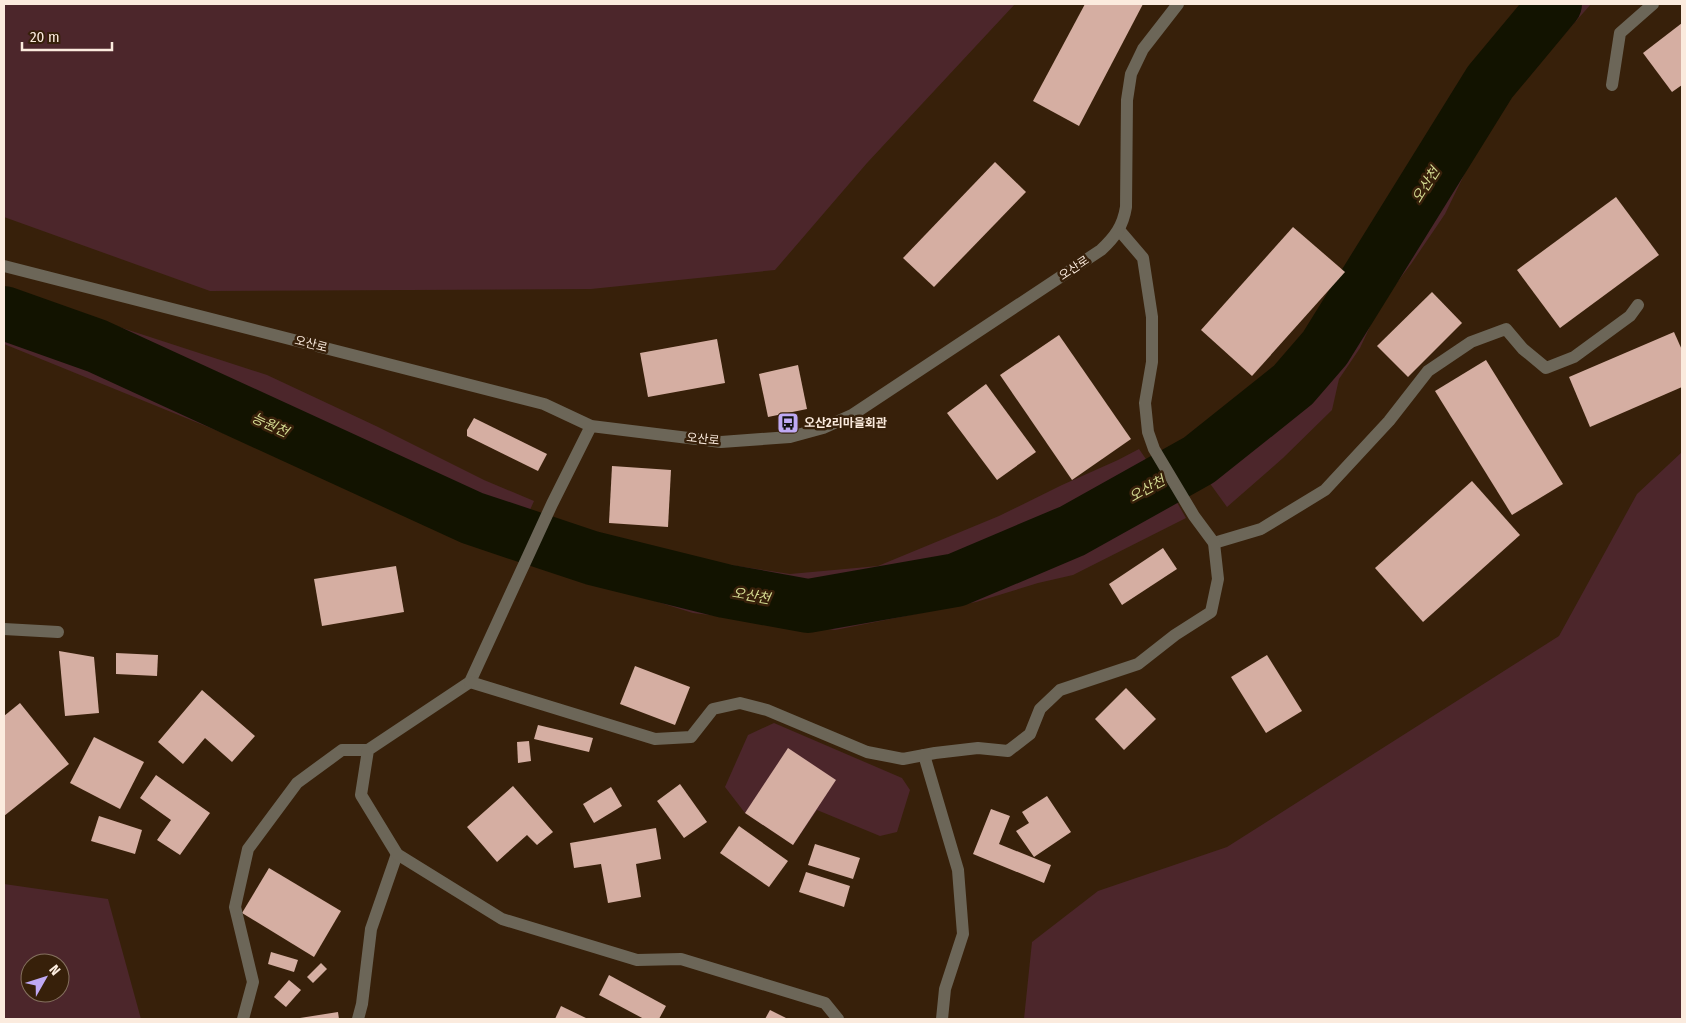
<svg xmlns="http://www.w3.org/2000/svg" width="1686" height="1023" font-family="'Fira Sans Condensed','Noto Sans KR',sans-serif">
	<style>
		.green { fill: #4c262b; fill-rule: evenodd }
		.lines { fill: none; stroke-linecap: round; stroke-linejoin: round }
		.river { stroke: #121300; stroke-width: 54 }
		.building { fill: #d5aea2 }
		.service { stroke: #6c6658; stroke-width: 12 }
		.minor { stroke: #6c6658; stroke-width: 12 }
		.tertiary { stroke: #6c6658; stroke-width: 12 }
		.labels { text-anchor: middle; dominant-baseline: central; stroke-width: 5; stroke-linejoin: round; paint-order: stroke }
		.street-label { font-size: 12px; fill: #fbebde; stroke: #37200a }
		.poi-label { font-size: 12px; font-weight: bold; fill: #fbebde; stroke: #37200a; text-anchor: start }
		.water-label { font-size: 14px; font-style: italic; fill: #d4da91; stroke: #37200a }
	</style>
	<rect width="100%" height="100%" fill="#37200a"/>
	<g class="green">
		<polygon points="4,4 1015,4 867,163 775,270 591,289 210,291 4,217"/>
		<polygon points="1533,4 1551,4 1487,79 1321,347 1288,383 1193,458 1183,447 1227,421 1277,379 1319,330 1347,291 1384,226 1467,93"/>
		<polygon points="1565,4 1591,4 1512,94 1482,138 1445,214 1411,264 1380,305 1360,348 1339,379 1332,410 1283,458 1227,507 1198,467 1253,429 1292,394 1331,351 1361,297 1496,85"/>
		<polygon points="4,295 70,311 267,375 376,426 484,480 534,501 521,530 489,519 101,343 4,307"/>
		<polygon points="4,316 97,349 473,521 516,535 513,546 477,537 399,501 267,451 4,344"/>
		<polygon points="1139,449 1159,478 1069,527 956,576 807,603 550,540 558,523 645,552 790,574 878,566 999,516 1062,485 1118,460"/>
		<polygon points="1682,452 1682,1019 1024,1019 1032,942 1098,891 1227,847 1559,636 1637,494"/>
		<polygon points="1167,485 1186,518 1073,575 1038,583 976,602 835,630 693,613 540,565 546,547 586,561 806,609 957,583 1075,534"/>
		<polygon points="774,723 902,778 910,790 897,832 880,836 817,810 793,845 745,813 725,787 748,735"/>
		<path d="M4 884 108 899 141 1019H4ZM30 963H60V993H30Z"/>
	</g>
	<g class="lines">
		<polyline class="river" points="4,313 97,346 472,518 592,558 725,591 808,606 956,580 1072,531 1199,460 1293,385 1325,348 1490,82 1555,4"/>
	</g>
	<g class="building">
		<polygon points="1085,4 1143,4 1079,126 1033,101"/>
		<polygon points="1682,23 1682,85 1672,92 1643,53"/>
		<polygon points="995,162 1026,192 934,287 903,258"/>
		<polygon points="1616,197 1659,255 1560,328 1517,270"/>
		<polygon points="1293,227 1345,272 1252,376 1201,330"/>
		<polygon points="1432,292 1462,323 1408,377 1377,346"/>
		<polygon points="1674,332 1682,350 1682,387 1590,427 1569,377"/>
		<polygon points="1059,335 1131,439 1072,480 1000,375"/>
		<polygon points="717,339 725,383 648,397 640,353"/>
		<polygon points="1486,360 1563,484 1512,515 1435,391"/>
		<polygon points="798,365 807,409 768,417 759,374"/>
		<polygon points="986,384 1036,452 997,480 947,413"/>
		<polygon points="474,418 547,454 538,471 467,436 467,430"/>
		<polygon points="612,466 671,470 668,527 609,523"/>
		<polygon points="1472,481 1520,535 1423,622 1375,568"/>
		<polygon points="1163,548 1177,569 1122,605 1109,584"/>
		<polygon points="396,566 404,612 322,626 314,579"/>
		<polygon points="59,651 94,657 99,713 65,716"/>
		<polygon points="116,653 158,655 157,676 116,674"/>
		<polygon points="1267,655 1302,711 1266,733 1231,677"/>
		<polygon points="635,666 690,687 675,725 620,704"/>
		<polygon points="1126,688 1156,719 1124,750 1095,719"/>
		<polygon points="202,690 255,736 232,762 205,738 183,764 158,742"/>
		<polygon points="20,703 69,764 4,816 4,716"/>
		<polygon points="538,725 593,738 589,752 534,739"/>
		<polygon points="94,737 144,762 120,809 70,783"/>
		<polygon points="529,741 531,761 518,763 517,742"/>
		<polygon points="788,748 836,780 793,845 745,813"/>
		<polygon points="156,775 210,813 180,855 157,840 171,820 140,798"/>
		<polygon points="680,784 707,822 684,838 657,801"/>
		<polygon points="513,786 553,832 537,845 527,835 497,862 467,827"/>
		<polygon points="611,787 622,806 594,823 583,804"/>
		<polygon points="1047,796 1071,832 1034,857 1016,831 1029,823 1022,812"/>
		<polygon points="991,809 1010,816 999,844 1051,865 1044,883 973,854"/>
		<polygon points="99,816 142,830 135,854 91,841"/>
		<polygon points="739,826 788,861 769,887 720,853"/>
		<polygon points="656,828 661,859 636,864 641,897 608,903 601,864 574,868 570,843"/>
		<polygon points="815,844 860,858 853,879 808,865"/>
		<polygon points="269,868 341,911 314,957 242,913"/>
		<polygon points="806,872 850,886 844,907 799,892"/>
		<polygon points="271,952 298,960 294,972 268,964"/>
		<polygon points="321,963 327,969 313,983 307,977"/>
		<polygon points="609,975 666,1006 659,1019 644,1019 599,995"/>
		<polygon points="289,980 301,990 286,1007 274,997"/>
		<polygon points="561,1006 588,1019 555,1019"/>
		<polygon points="770,1010 788,1019 765,1019"/>
		<polygon points="338,1012 339,1019 300,1019 300,1018"/>
	</g>
	<g class="lines">
		<g class="service">
			<polyline points="1612,85 1620,33 1653,4"/>
			<polyline points="1214,543 1261,529 1325,490 1389,421 1428,371 1471,342 1506,329 1523,349 1546,368 1574,357 1630,316 1638,305"/>
			<polyline points="4,629 58,632"/>
			<polyline points="924,755 958,870 963,934 945,989 942,1019"/>
			<polyline points="243,1019 253,982 235,907 248,849 297,783 342,750 368,750"/>
			<polyline points="358,1019 362,1004 371,929 397,854"/>
		</g>
		<g class="minor">
			<polyline points="591,426 552,504 470,682 368,750 361,795 397,854 502,919 637,960 681,959 825,1003 838,1019"/>
			<polyline points="470,682 655,739 691,737 713,709 740,703 767,710 867,752 903,759 935,753 978,748 1008,751 1030,734 1040,709 1060,690 1138,664 1175,635 1211,612 1218,579 1214,543 1194,516 1154,449 1148,432 1145,403 1152,362 1152,317 1143,258 1119,230"/>
		</g>
		<path class="tertiary" d="M4 266 544 404 591 426 721 442 790 437 823 428 852 415 1101 250C1115 237 1123 226 1126 207L1127 100 1131 74 1143 49 1178 4"/>
	</g>
	<defs>
		<g id="bus-square" transform="scale(1.125)"><rect x="-9" y="-9" width="18" height="18" rx="4" fill="#bfa9f4" stroke="#37200a"/><path d="M-5-6H5V4H4V6H2V4H-2V6H-4V4H-5ZM-3.5-4V0h7V-4ZM-3.5 1.2v1.5H-2V1.2ZM2 1.2v1.5H3.5V1.2Z" fill="#111"/></g>
	</defs>
	<g fill-rule="evenodd">
		<use href="#bus-square" x="788" y="423"/>
	</g>
	<g class="labels">
		<g class="street-label">
			<text transform="translate(1074 268) rotate(-34)">오산로</text>
			<text transform="translate(311 344) rotate(14)">오산로</text>
			<text transform="translate(703 439) rotate(6)">오산로</text>
		</g>
		<g class="poi-label">
			<text x="804" y="423">오산2리마을회관</text>
		</g>
		<g class="water-label">
			<text transform="translate(1426 185) rotate(-58)">오산천</text>
			<text transform="translate(270 425) rotate(25)">능원천</text>
			<text transform="translate(1147 489) rotate(-29)">오산천</text>
			<text transform="translate(751 596) rotate(10)">오산천</text>
		</g>
	</g>
	<rect width="1686" height="1023" fill="none" stroke="#fbebde" stroke-width="10"/>
	<g transform="translate(45 978) rotate(51)"><circle r="24" fill="#37200a" stroke="#85715f"/>
	<path d="M0-4L9 19L0 12L-9 19Z" fill="#bfa9f4"/>
	<text y="-8" font-size="14" font-weight="bold" text-anchor="middle" fill="#fbebde">N</text>
	</g>
	<path d="M22 42v8h90v-8" fill="none" stroke="#fbebde" stroke-width="2.5"/>
	<text x="30" y="42" font-size="15" fill="#fbebde" stroke="#37200a" stroke-width="4" paint-order="stroke">20 m</text>
</svg>
